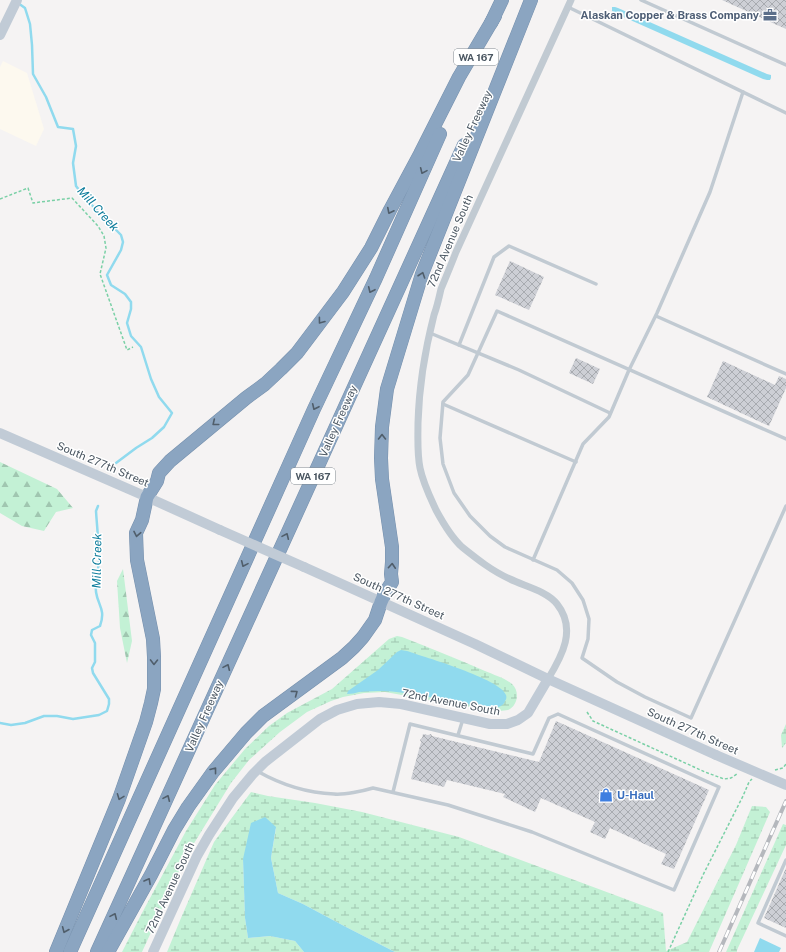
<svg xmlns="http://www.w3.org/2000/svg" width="786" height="952" font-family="'Public Sans',sans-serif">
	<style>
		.commercial { fill: #fdf9ef }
		.forest { fill: url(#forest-firs) }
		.wetland { fill: url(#wetland-marsh) }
		.water { fill: #90daee }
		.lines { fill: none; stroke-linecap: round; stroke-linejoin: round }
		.stream { stroke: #90daee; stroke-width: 2.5 }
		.building { fill: url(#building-cross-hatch) }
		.highway-casing { stroke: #7690ad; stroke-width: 14 }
		.path { stroke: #7ad0a6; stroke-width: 1.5; stroke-dasharray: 3 2; stroke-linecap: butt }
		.lane { stroke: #c1cad2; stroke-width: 3.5 }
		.street { stroke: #c1cad2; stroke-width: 7 }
		.secondary { stroke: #c1cbd6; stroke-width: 10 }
		.highway { stroke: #8ba5c1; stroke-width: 13 }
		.rail-casing { stroke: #b5b8bd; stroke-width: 4 }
		.rail { stroke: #fff; stroke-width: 2.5; stroke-dasharray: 8; stroke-linecap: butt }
		.secondary-bridge { stroke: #c1cbd6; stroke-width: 10 }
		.oneway { stroke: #505e6b }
		.labels { text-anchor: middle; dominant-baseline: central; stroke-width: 3; stroke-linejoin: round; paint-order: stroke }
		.shield { fill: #fff; stroke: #808990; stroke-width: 1 }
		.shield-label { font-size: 10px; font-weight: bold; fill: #4a5661 }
		.service-label { font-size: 11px; font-weight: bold; fill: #4e5e75; stroke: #fff; text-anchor: end }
		.street-label { font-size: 11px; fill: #4a5661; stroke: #fff }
		.shop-label { font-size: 11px; font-weight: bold; fill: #366cbe; stroke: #fff; text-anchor: start }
		.water-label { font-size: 12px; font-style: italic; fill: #0c7c9b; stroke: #fff }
	</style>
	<defs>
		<pattern id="forest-firs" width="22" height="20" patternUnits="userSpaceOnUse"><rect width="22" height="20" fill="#c3f1d5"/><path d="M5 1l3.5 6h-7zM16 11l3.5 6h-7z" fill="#a0c6b0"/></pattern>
		<pattern id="wetland-marsh" width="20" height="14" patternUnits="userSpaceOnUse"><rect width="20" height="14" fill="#c3f1d5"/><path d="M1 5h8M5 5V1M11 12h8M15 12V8" fill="none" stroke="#a0c6b0"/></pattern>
		<pattern id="building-cross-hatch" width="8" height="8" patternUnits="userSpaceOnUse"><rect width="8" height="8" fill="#cdcfd5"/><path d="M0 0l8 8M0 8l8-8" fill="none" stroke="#a8abb0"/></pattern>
	</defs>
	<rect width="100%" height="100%" fill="#f5f3f3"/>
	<polygon class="commercial" points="3,61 27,73 44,129 36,146 0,129 0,67"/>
	<g class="forest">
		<polygon points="0,462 57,489 73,508 56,512 44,531 22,526 0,513"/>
		<polygon points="123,569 132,641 127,663 120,628 117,581"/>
	</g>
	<g class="wetland">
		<path d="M397 636 402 637C430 648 458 659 485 671 494 675 505 678 512 684 520 691 518 706 508 710 503 711 497 711 492 711L385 692 364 693 343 697 331 701 307 712 280 732 249 760 231 783 185 858 142 952H122L142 913 186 831 215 785 245 749 269 726 287 713 332 689 389 639Z"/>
		<polygon points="786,724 786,743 782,748 781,735"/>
		<polygon points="251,792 268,796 315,803 362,812 459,837 663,913 666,951 687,942 736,845 752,806 766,807 770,812 709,952 395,952 346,927 303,904 278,893 271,858 276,828 243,859 245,918 248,938 270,936 295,941 304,952 167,952 181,918 214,842"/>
		<polygon points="783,824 786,825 786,845 737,950 737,952 726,952"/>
	</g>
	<g class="water">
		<polygon points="612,7 615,7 618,8 767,74 771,75 771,78 770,80 767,80 763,79 619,15 612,11"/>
		<path d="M401 650 407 651C424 657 501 679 506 695 507 697 506 700 505 701 504 705 499 707 496 708 489 710 459 702 450 701 428 697 406 692 384 691 376 691 367 691 359 692 355 693 352 694 347 694L348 691 378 670 397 652Z"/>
		<polygon points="265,817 276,827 271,858 278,893 303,904 346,927 395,952 304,952 295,941 270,936 248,938 245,918 243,859 251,823"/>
		<polygon points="760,938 781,948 779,952 754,952"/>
	</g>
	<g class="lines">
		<g class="stream">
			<polyline points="18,3 25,8 30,24 32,45 33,74 46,97 58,127 73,129 76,146 73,163 76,186 86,199 121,235 123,242 121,250 107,275 111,285 125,294 131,302 131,309 127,323 131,336 141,347 151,379 159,397 172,413 164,427 152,438 136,448 116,463"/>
			<path d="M0 723 11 725 25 723 44 716H57L73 719 99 715 107 711 109 704V699L93 673 92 668 95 662V643L91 635 92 630 100 626C106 609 98 606 96 592 95 582 98 572 99 561 99 544 97 527 96 511L98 506"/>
		</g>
	</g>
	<g class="building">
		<polygon points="722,0 786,0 786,29"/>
		<polygon points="510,261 544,277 529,310 495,295"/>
		<polygon points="576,358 600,369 593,384 569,373"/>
		<polygon points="723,361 775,385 779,376 786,379 786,388 769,426 707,397"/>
		<polygon points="556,721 709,790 674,869 661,864 666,854 610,828 605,839 590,832 595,822 541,798 535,812 503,797 505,794 447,780 444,787 411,779 421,742 420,740 422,738 423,734 428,735 431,734 432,736 539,762"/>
		<polygon points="786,868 786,928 764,918"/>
	</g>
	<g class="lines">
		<g class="highway-casing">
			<g id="highway">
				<polyline points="491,23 502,0"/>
				<polyline points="56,952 119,799 146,722 151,703 154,689 154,657 153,639 137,560 136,533 142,520 147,497 157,481 159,473 170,461 246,398 265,384 281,369 297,353 343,292 371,248 390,210 420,154 459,77 495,16"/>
				<polyline points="70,952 314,409 376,278 440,134"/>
				<polyline points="97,952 464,145"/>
				<polyline points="108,952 151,875 174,830 188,807 213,772 246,733 263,716 342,658 354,647 363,637 375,620 381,602 385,593 392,582 391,574 392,562 392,547 382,479 381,458 382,427 387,389 422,274 531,0"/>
			</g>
		</g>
		<g class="path">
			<polyline points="0,199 28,188 33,203 72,198 98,226 104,236 106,248 100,274 127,350 133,347"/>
			<polyline points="587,712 593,721 705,772 724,779 731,778 737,774"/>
			<polyline points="775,770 783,768 786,764"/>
			<polyline points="668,952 703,875 743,796 749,782 752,779"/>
		</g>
		<g class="lane">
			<polyline points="641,0 786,65"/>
			<polyline points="568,7 786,113"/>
			<polyline points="656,316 786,374"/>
			<polyline points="430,333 519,370 610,413"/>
			<polyline points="459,345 494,257 509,246 596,284"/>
			<polyline points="443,404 576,462"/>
			<polyline points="786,439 497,311 468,375 443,402 440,438 443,464 454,493 470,516 490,536 505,547 557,570 572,583 583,600 589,619 588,639 582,658 617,682 645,697 691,718 786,506"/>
			<polyline points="533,560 583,444 609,417 629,370 657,313 710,192 743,92"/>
			<polyline points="458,735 463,719"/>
			<path d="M257 771C280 784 307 793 334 794 344 795 363 791 373 788L448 805 532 832 674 890 719 787 558 714 549 718 533 754 410 724 393 792"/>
			<polyline points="786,860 758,923 786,936"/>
		</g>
		<path class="street" d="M548 679C562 656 577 629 557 604 547 591 524 586 510 579 492 571 477 559 462 547 451 537 443 523 436 510 430 497 423 483 420 468 417 453 418 437 418 423 419 387 425 350 434 315 437 307 439 298 441 289 446 277 451 265 456 252L571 0"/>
		<g class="secondary">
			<polyline points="0,35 17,0"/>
			<polyline points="0,433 147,497 220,530"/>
			<polyline points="304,567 475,644 548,679 716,755"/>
			<polyline points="153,952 197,856 209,835 233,798 253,774 265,762 320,719 337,710 357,704 379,702 401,704 490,724 507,724 518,720 528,713 548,679"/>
		</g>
		<use href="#highway" class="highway"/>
		<g class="rail-casing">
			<polyline id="rail" points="719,952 786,801"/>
		</g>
		<use href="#rail" class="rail"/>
		<g class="secondary-bridge">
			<polyline points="220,530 304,567"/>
			<polyline points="716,755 786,785"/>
		</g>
	</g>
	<defs><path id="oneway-chevron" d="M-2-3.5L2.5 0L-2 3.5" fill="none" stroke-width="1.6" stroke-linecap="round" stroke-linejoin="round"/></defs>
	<g class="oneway">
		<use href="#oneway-chevron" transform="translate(423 171) rotate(114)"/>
		<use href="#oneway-chevron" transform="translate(390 211) rotate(117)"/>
		<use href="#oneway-chevron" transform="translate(422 275) rotate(-71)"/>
		<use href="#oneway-chevron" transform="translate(371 290) rotate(115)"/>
		<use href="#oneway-chevron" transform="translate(321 321) rotate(127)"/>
		<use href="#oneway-chevron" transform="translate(315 407) rotate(115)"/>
		<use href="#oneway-chevron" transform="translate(215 423) rotate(141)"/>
		<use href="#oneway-chevron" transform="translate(382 437) rotate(-90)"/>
		<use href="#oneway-chevron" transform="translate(137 534) rotate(101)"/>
		<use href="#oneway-chevron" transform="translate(286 536) rotate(-66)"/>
		<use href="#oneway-chevron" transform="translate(244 564) rotate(114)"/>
		<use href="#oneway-chevron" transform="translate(392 566) rotate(-86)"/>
		<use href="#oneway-chevron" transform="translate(154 662) rotate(91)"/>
		<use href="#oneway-chevron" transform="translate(227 667) rotate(-66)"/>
		<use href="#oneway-chevron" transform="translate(295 693) rotate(-37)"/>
		<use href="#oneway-chevron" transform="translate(214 770) rotate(-52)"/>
		<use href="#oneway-chevron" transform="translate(120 797) rotate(111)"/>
		<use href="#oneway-chevron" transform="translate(167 798) rotate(-66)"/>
		<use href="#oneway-chevron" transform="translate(148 881) rotate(-61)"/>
		<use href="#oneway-chevron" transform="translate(114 916) rotate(-66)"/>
		<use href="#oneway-chevron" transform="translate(65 930) rotate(113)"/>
	</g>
	<defs>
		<g id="office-bare" transform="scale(1.08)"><path d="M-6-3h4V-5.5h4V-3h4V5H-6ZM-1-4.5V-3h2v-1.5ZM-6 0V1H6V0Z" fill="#5c6f8a" stroke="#fff" stroke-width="2.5" paint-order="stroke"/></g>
		<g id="shop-bare" transform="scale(1.08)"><path d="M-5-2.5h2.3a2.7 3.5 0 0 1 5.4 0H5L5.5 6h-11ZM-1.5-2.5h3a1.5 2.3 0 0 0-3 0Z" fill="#3f7fe0" stroke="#fff" stroke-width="2.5" paint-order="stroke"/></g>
	</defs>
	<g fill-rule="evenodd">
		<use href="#office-bare" x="770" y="15"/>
		<use href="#shop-bare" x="606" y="795"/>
	</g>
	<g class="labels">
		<g class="shield">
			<rect x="454" y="49" width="44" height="16" rx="3"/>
			<rect x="291" y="468" width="44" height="16" rx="3"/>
		</g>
		<g class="shield-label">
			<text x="476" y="57">WA 167</text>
			<text x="313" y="476">WA 167</text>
		</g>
		<g class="service-label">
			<text x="759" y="15">Alaskan Copper &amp; Brass Company</text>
		</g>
		<g class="street-label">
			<text transform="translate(472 126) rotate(-65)">Valley Freeway</text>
			<text transform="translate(450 241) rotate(-67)">72nd Avenue South</text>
			<text transform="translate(338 421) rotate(-66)">Valley Freeway</text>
			<text transform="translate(103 464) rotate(23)">South 277th Street</text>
			<text transform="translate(399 596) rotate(24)">South 277th Street</text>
			<text transform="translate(451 702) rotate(11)">72nd Avenue South</text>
			<text transform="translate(204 716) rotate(-66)">Valley Freeway</text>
			<text transform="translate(693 731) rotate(24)">South 277th Street</text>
			<text transform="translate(170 888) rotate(-65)">72nd Avenue South</text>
		</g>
		<g class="shop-label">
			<text x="617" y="795">U-Haul</text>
		</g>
		<g class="water-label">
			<text transform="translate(98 209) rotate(48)">Mill Creek</text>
			<text transform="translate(97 561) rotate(-89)">Mill Creek</text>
		</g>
	</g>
</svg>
